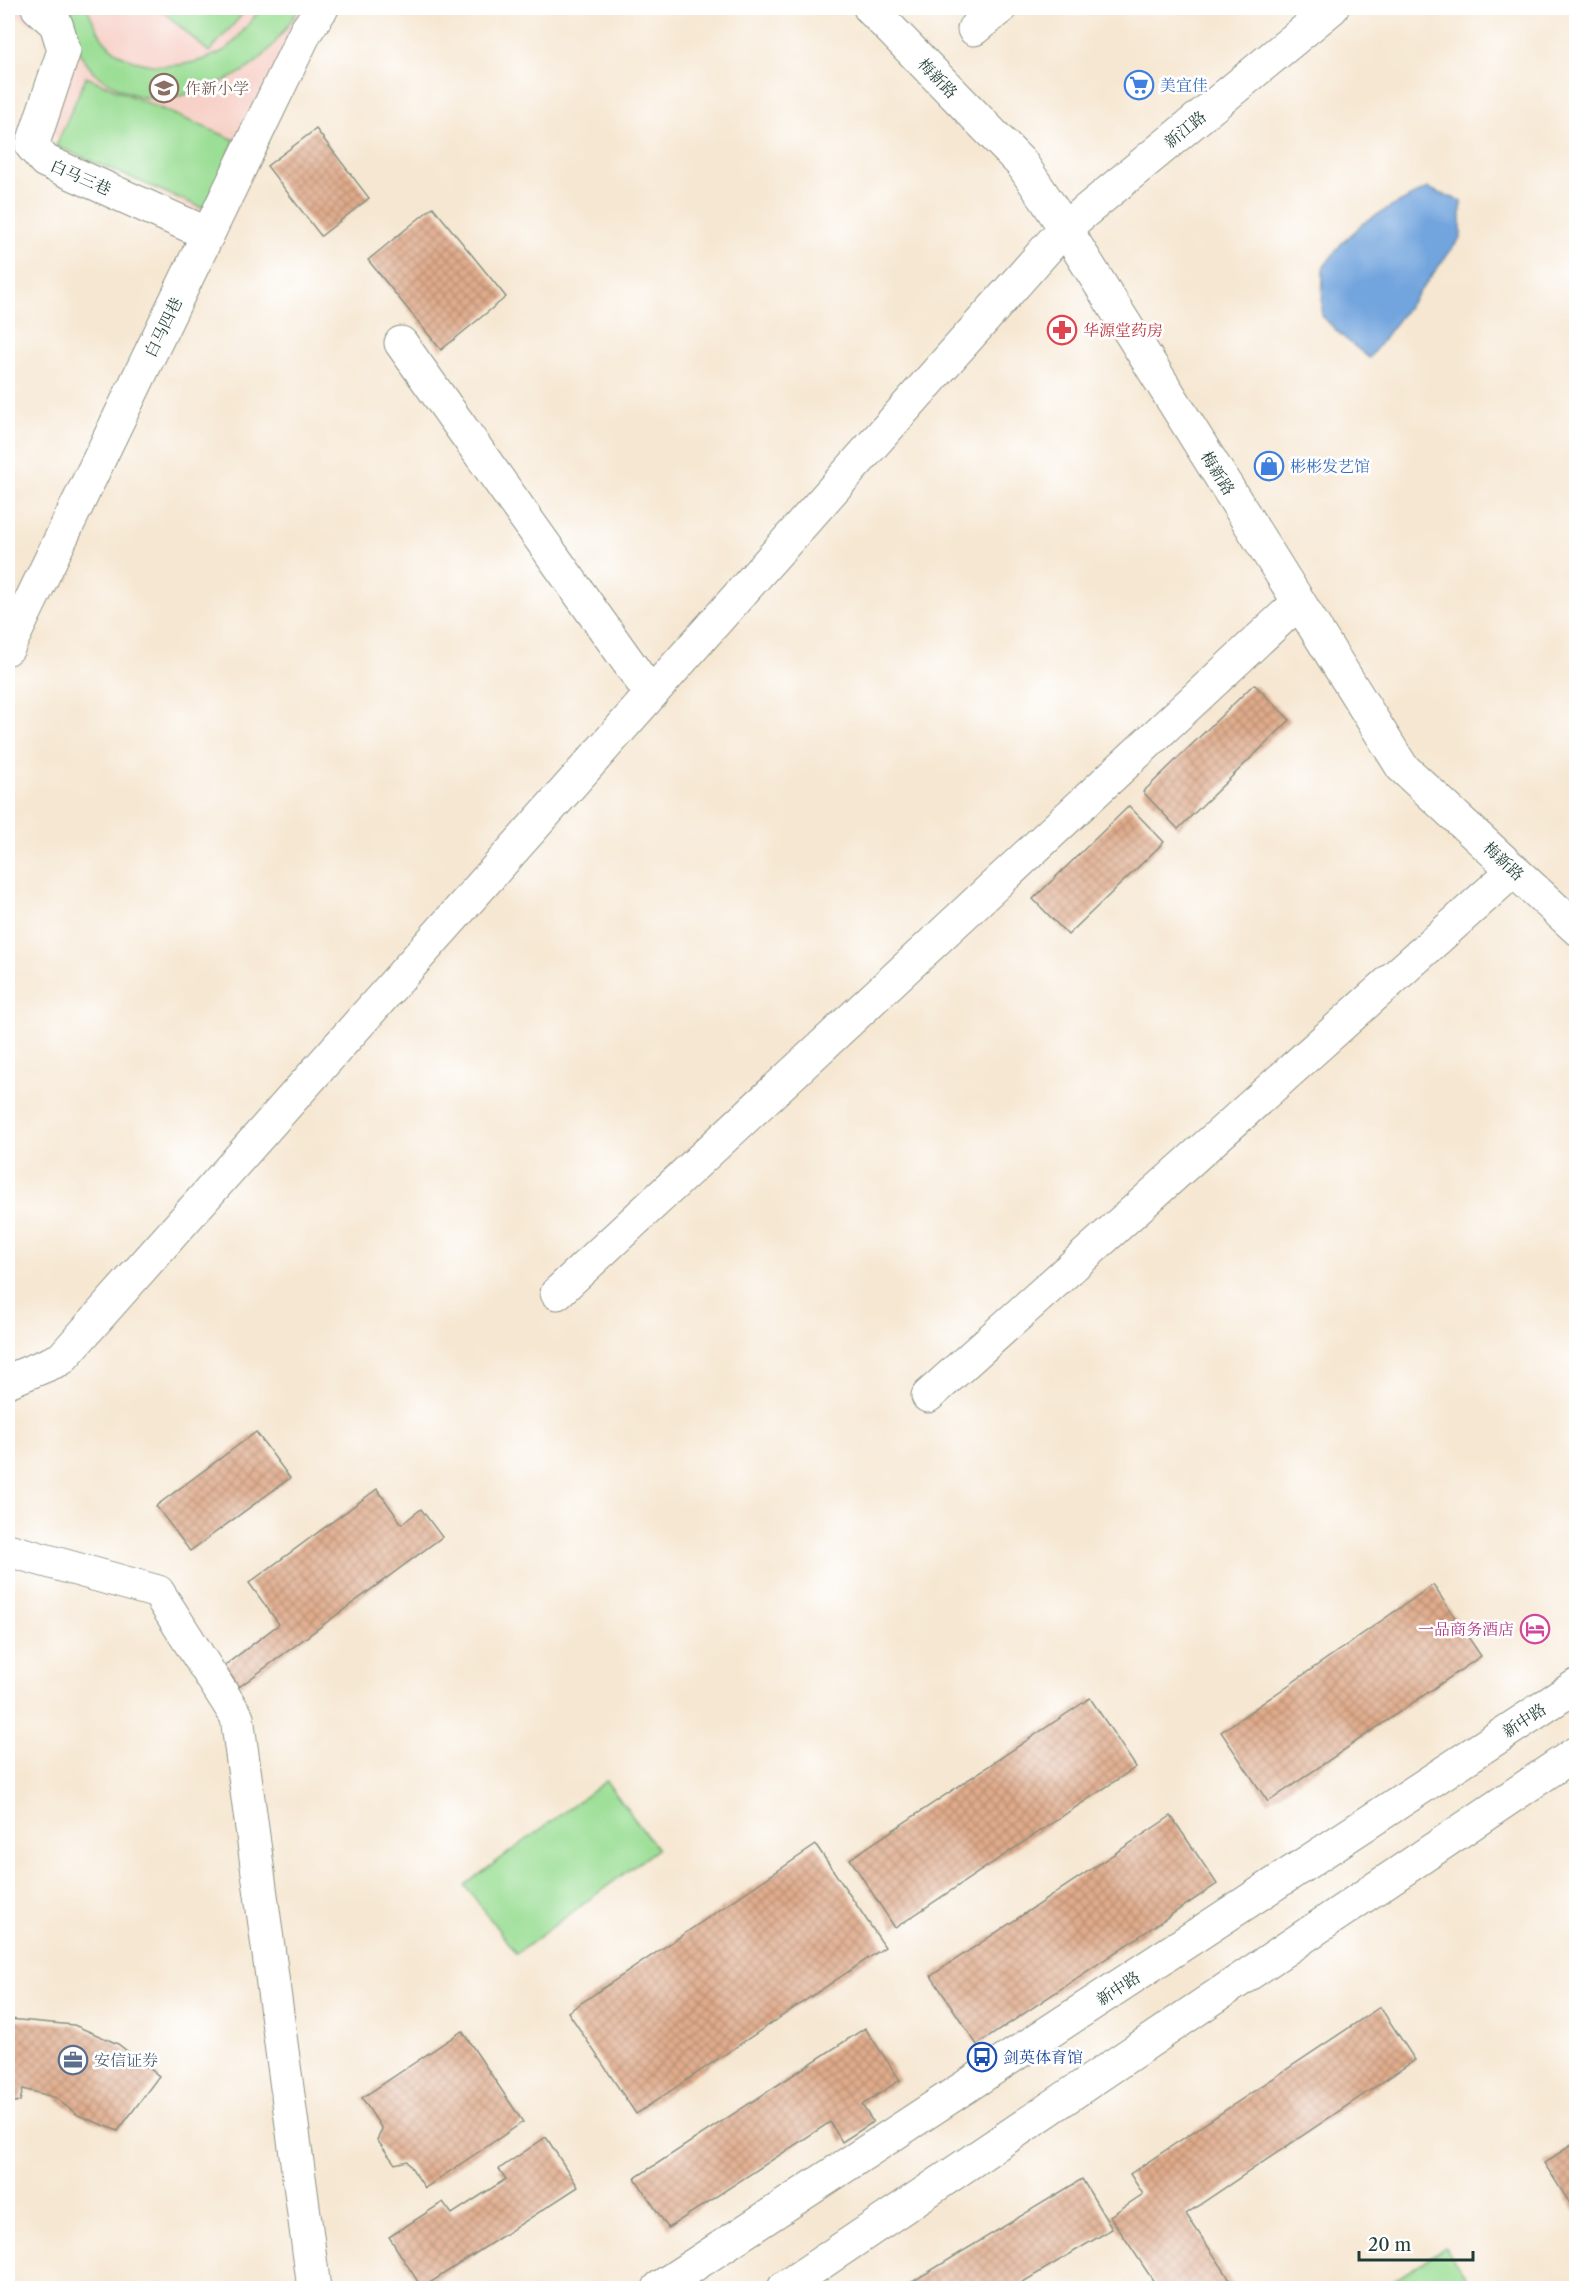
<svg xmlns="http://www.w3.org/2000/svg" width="1584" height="2296" font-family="'Libre Caslon Text','Noto Serif SC',serif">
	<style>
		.built { fill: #f7d1c8 }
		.pitch { fill: #9bde95; stroke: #5d8e64; stroke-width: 1.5 }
		.water { fill: #72a4dd; stroke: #487088; stroke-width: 1.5 }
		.building { fill: url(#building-cross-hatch) }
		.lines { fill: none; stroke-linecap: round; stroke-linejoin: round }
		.minor-casing { stroke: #8a9283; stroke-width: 35 }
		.major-casing { stroke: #8a9283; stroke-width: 35 }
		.minor { stroke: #fff; stroke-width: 33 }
		.major { stroke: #fff; stroke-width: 33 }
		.labels { text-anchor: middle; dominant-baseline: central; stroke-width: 5; stroke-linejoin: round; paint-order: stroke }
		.street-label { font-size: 16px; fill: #1f3d34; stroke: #fff }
		.shop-label { font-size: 16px; fill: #366cbe; stroke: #fff; text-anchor: start }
		.education-label { font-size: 16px; fill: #785e54; stroke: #fff; text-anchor: start }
		.health-label { font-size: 16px; fill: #be3a42; stroke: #fff; text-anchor: start }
		.hotel-label { font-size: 16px; fill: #b23c85; stroke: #fff; text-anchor: end }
		.transit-label { font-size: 16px; fill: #164399; stroke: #fff; text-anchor: start }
		.service-label { font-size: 16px; fill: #4e5e75; stroke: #fff; text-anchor: start }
	</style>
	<defs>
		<pattern id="building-cross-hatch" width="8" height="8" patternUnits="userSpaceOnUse" patternTransform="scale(1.5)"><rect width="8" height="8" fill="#e0ab8b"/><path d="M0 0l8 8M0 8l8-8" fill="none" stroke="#b58c72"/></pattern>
	</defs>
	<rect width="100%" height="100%" fill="#fff"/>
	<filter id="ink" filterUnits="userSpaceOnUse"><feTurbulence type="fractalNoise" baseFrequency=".0167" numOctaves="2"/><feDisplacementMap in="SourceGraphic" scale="12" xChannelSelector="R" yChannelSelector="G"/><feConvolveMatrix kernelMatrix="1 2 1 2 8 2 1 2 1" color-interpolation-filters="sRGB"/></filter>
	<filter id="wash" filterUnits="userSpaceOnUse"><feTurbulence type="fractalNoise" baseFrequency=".008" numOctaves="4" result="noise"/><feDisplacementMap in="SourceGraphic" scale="24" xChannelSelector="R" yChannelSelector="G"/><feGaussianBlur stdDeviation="1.35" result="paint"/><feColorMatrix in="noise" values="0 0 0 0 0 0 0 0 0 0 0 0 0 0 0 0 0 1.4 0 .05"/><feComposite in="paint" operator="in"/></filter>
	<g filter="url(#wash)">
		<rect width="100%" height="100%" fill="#f6e7d2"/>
		<polygon class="built" points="8,8 310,8 210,219 47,132 73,45 8,12"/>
		<g class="pitch">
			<path d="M59 8H87C92 18 97 31 104 40 132 75 190 70 225 50 236 43 252 19 261 8H300C289 23 275 46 261 58 239 79 177 103 147 98 132 96 104 82 94 72 77 55 69 28 59 8Z"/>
			<polygon points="159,8 248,8 209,52"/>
			<polygon points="86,77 235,140 205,209 56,146"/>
			<polygon points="606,1781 657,1849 516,1954 465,1885"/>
			<polygon points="1445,2247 1474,2288 1383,2288"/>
		</g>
		<polygon class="water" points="1427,188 1461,201 1461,237 1369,358 1342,336 1322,316 1323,268 1341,244 1367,220"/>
		<g id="blocks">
			<g class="building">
				<polygon points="316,129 369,198 321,236 267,166"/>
				<polygon points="433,207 506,297 441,350 368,260"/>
				<polygon points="1254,684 1290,720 1178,829 1143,792"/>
				<polygon points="1129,806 1164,842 1068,935 1033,899"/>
				<polygon points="256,1432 290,1478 190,1551 156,1506"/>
				<polygon points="377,1489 402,1524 421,1509 442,1537 239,1687 224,1666 279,1624 249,1583"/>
				<polygon points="1433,1585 1481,1656 1268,1802 1221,1732"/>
				<polygon points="1090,1698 1136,1767 895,1928 850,1859"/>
				<polygon points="1171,1816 1217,1884 977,2045 931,1976"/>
				<polygon points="816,1845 885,1947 636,2114 568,2012"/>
				<polygon points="1380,2007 1415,2060 1186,2214 1236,2288 1158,2288 1110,2216 1143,2194 1130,2174"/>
				<polygon points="8,2019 74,2025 118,2044 159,2076 118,2131 78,2115 54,2097 23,2089 20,2101 8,2103"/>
				<polygon points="865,2028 900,2080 862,2105 873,2122 842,2142 830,2122 668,2228 635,2178"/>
				<polygon points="462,2031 523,2122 425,2188 407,2161 395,2164 377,2140 382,2129 362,2098"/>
				<polygon points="546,2137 578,2187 422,2288 389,2237 443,2202 452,2214 506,2179 499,2169"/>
				<polygon points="1576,2142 1576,2213 1544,2163"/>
				<polygon points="1082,2179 1112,2229 1013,2288 909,2288 907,2285"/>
			</g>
		</g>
	</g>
	<g filter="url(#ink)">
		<use href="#blocks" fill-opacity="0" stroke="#8a9283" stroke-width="1.5"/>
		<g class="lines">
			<g class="minor-casing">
				<g id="minor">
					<polyline points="38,8 56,24 64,50 32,146 45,161 208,234"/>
					<polyline points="870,8 1022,164 1065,228 1402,767 1576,928"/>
					<polyline points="974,29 1000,8"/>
					<polyline points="401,343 651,694"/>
					<polyline points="8,648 306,31 322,8"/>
					<polyline points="557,1293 1299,602"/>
					<polyline points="8,1381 61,1359 1065,228 1332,8"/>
					<polyline points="928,1396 1514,870"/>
					<polyline points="8,1550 158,1592 237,1717 314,2288"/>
				</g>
			</g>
			<g class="major-casing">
				<g id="major">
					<polyline points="659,2288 1576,1686"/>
					<polyline points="784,2288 1576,1753"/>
				</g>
			</g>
			<use href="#minor" class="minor"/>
			<use href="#major" class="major"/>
		</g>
	</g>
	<defs>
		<g id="supermarket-ring" transform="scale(1.5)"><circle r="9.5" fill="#fff" stroke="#3f7fe0" stroke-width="1.5"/><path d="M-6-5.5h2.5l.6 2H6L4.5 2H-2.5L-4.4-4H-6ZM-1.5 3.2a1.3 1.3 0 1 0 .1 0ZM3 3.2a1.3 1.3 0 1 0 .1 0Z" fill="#3f7fe0"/></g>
		<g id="school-ring" transform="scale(1.5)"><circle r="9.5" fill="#fff" stroke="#8d6e63" stroke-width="1.5"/><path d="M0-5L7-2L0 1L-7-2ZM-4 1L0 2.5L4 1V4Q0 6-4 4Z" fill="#8d6e63"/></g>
		<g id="pharmacy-ring" transform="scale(1.5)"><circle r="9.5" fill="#fff" stroke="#e0444e" stroke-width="1.5"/><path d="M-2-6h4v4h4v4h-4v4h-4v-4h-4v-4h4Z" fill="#e0444e"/></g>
		<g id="shop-ring" transform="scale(1.5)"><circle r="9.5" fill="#fff" stroke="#3f7fe0" stroke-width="1.5"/><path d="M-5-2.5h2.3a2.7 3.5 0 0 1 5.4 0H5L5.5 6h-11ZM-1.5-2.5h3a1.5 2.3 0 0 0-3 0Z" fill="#3f7fe0"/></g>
		<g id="hotel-ring" transform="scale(1.5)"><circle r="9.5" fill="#fff" stroke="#d1479c" stroke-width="1.5"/><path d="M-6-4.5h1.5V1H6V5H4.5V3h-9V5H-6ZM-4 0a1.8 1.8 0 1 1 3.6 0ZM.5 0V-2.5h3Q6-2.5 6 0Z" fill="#d1479c"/></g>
		<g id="bus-ring" transform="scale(1.5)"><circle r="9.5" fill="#fff" stroke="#1a4fb4" stroke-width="1.5"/><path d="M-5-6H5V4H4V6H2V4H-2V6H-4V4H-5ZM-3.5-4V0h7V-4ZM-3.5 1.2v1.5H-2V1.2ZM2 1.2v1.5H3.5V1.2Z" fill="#1a4fb4"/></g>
		<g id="office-ring" transform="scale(1.5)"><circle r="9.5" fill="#fff" stroke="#5c6f8a" stroke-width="1.5"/><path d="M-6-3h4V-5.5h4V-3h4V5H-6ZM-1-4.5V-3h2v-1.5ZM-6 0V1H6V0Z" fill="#5c6f8a"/></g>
	</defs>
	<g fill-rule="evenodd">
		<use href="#supermarket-ring" x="1139" y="85"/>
		<use href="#school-ring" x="164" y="88"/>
		<use href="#pharmacy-ring" x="1062" y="330"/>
		<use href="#shop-ring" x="1269" y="466"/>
		<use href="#hotel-ring" x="1535" y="1629"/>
		<use href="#bus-ring" x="982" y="2057"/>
		<use href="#office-ring" x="73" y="2060"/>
	</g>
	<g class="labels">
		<g class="street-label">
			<text transform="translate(938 78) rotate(46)">梅新路</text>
			<text transform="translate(1185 129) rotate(-39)">新江路</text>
			<text transform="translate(81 177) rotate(24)">白马三巷</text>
			<text transform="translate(163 327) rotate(-64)">白马四巷</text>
			<text transform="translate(1218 473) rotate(58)">梅新路</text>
			<text transform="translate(1504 861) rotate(43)">梅新路</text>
			<text transform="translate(1524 1720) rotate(-33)">新中路</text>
			<text transform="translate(1118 1988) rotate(-33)">新中路</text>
		</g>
		<g class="shop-label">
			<text x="1160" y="85">美宜佳</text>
			<text x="1290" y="466">彬彬发艺馆</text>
		</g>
		<g class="education-label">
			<text x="185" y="88">作新小学</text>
		</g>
		<g class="health-label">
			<text x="1083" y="330">华源堂药房</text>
		</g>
		<g class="hotel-label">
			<text x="1514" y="1629">一品商务酒店</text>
		</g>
		<g class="transit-label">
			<text x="1003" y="2057">剑英体育馆</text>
		</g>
		<g class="service-label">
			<text x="94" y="2060">安信证券</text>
		</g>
	</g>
	<rect width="1584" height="2296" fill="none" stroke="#fff" stroke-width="30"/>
	<path d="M1359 2251v9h114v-9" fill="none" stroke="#1f3d34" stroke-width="3"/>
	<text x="1368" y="2251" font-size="18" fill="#1f3d34" stroke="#ffffff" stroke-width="4.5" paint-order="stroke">20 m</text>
</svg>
